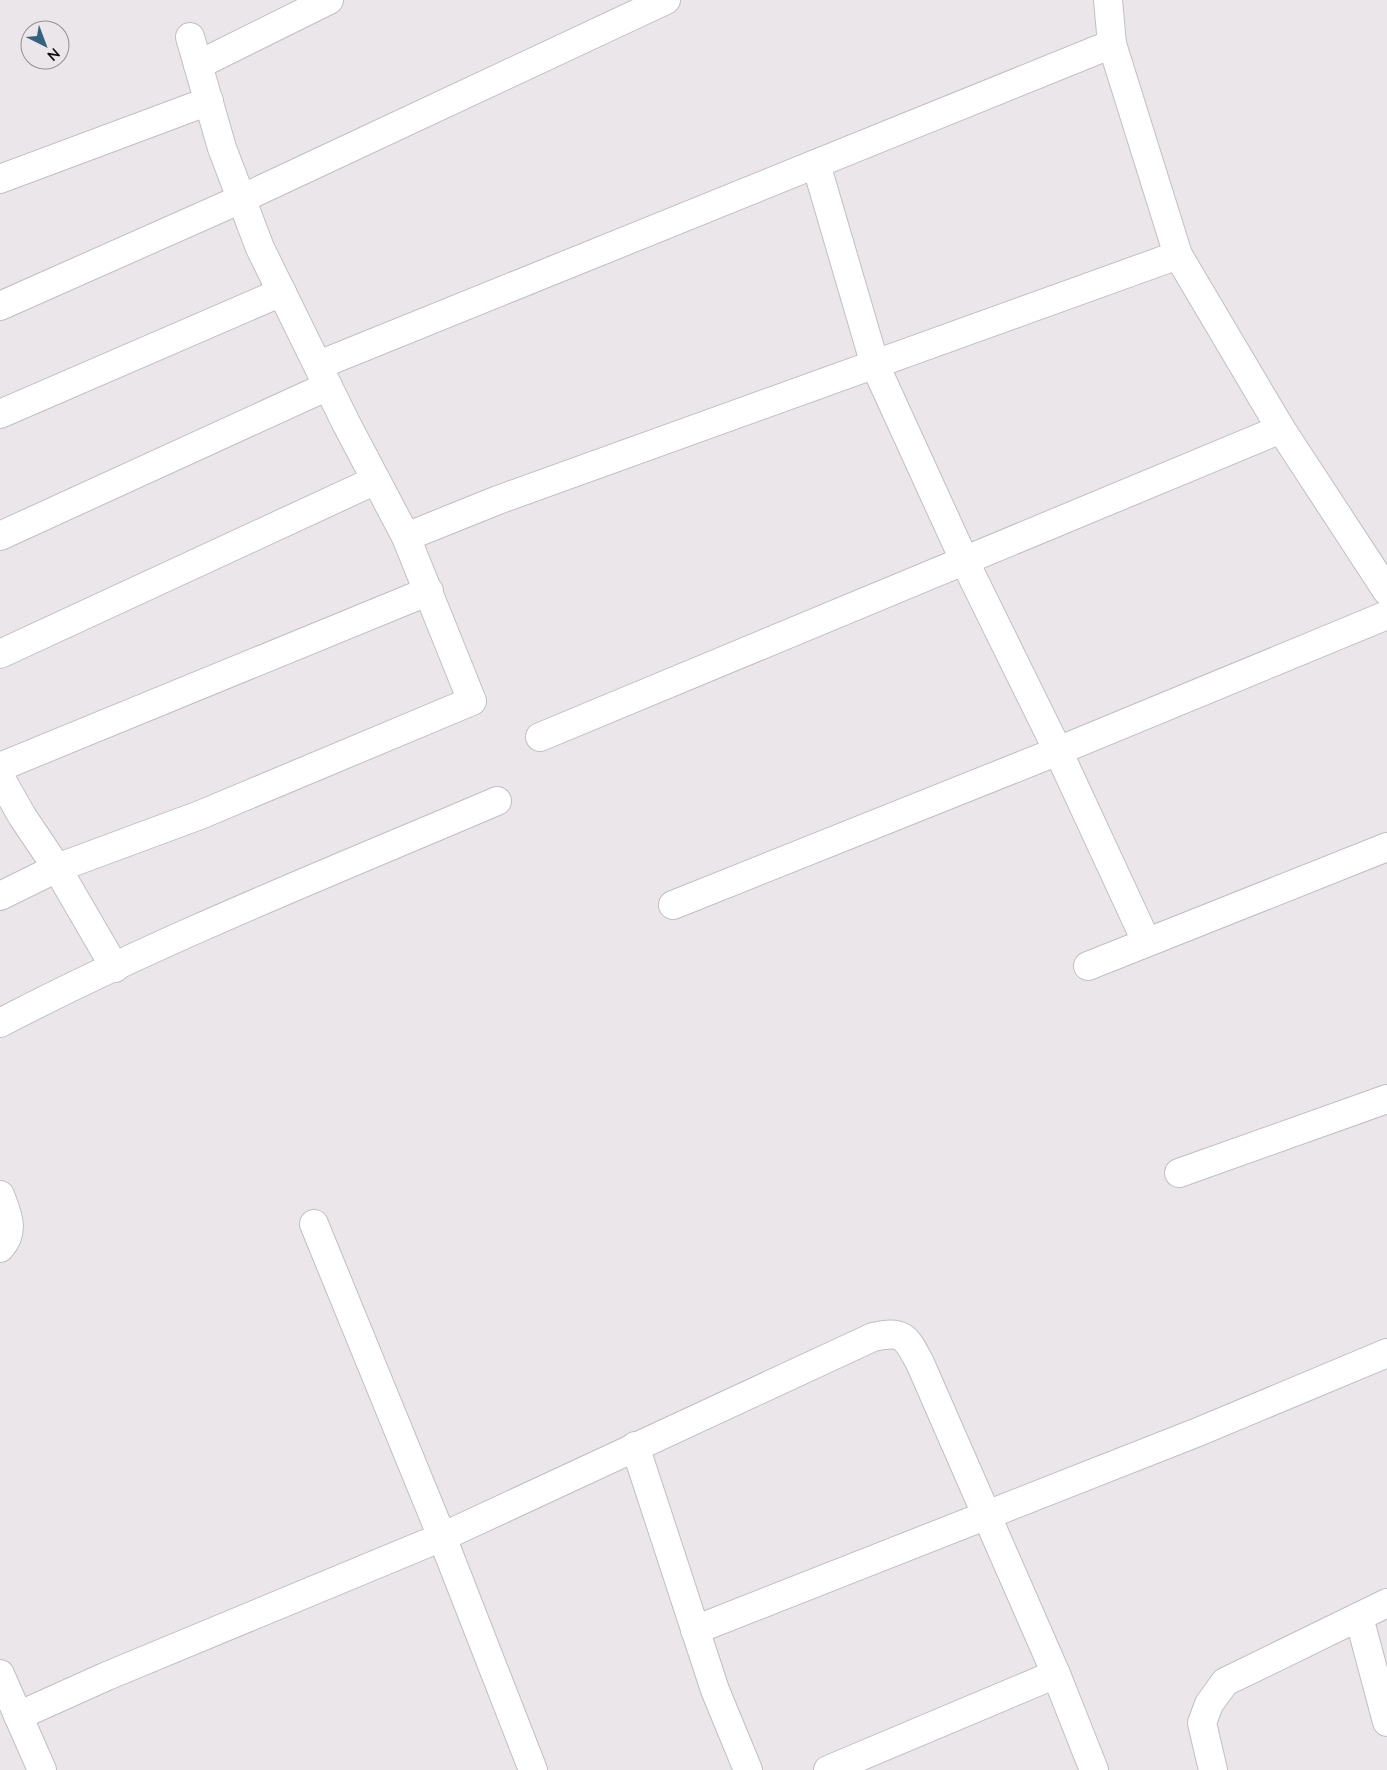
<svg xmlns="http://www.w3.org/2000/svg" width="1387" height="1770" font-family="Lato,sans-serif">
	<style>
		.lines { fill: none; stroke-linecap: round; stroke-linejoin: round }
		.street-casing { stroke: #c2bec2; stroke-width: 30 }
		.street { stroke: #fff; stroke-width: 28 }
	</style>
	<rect width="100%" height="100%" fill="#eae6ea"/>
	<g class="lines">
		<g class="street-casing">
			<g id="street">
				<polyline points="1108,0 1112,44 1178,255 1281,429 1387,591"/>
				<polyline points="198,65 329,0"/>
				<polyline points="816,164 875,365 965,562 1058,751 1146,941"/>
				<polyline points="0,179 209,101"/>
				<polyline points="0,306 241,199 666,0"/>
				<polyline points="319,365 1112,44"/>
				<polyline points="0,414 282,292"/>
				<polyline points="0,536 328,386"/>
				<polyline points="406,537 498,500 1178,255"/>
				<polyline points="0,654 376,480"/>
				<polyline points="540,737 1281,429"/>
				<polyline points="0,767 429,591"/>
				<polyline points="0,777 22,816 57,868 115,968"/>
				<polyline points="0,896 57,868 200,815 472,701 406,537 346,423 260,248 222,148 190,37"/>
				<polyline points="673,905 1058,751 1387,615"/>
				<polyline points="1088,966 1387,847"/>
				<path d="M0 1023C161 939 331 872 497 801"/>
				<polyline points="1179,1173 1387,1099"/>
				<path d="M0 1195C7 1214 16 1231 0 1248"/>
				<polyline points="314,1224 442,1537 533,1770"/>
				<polyline points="635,1446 715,1690 748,1770"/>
				<polyline points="1359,1617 1387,1722"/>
				<polyline points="695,1630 1198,1432 1387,1353"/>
				<polyline points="0,1674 42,1770"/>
				<path d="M18 1716 107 1676 442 1537 873 1337C904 1330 906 1337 920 1363L1056 1674 1094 1770"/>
				<polyline points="828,1770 1056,1674"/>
				<polyline points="1213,1770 1202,1723 1209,1704 1225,1682 1387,1603"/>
			</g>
		</g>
		<use href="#street" class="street"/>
	</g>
	<g transform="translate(45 45) rotate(138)"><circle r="24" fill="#eae6ea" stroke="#939093"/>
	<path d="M0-4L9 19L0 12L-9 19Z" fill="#336381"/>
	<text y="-8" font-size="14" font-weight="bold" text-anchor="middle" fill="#100e10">N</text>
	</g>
</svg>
